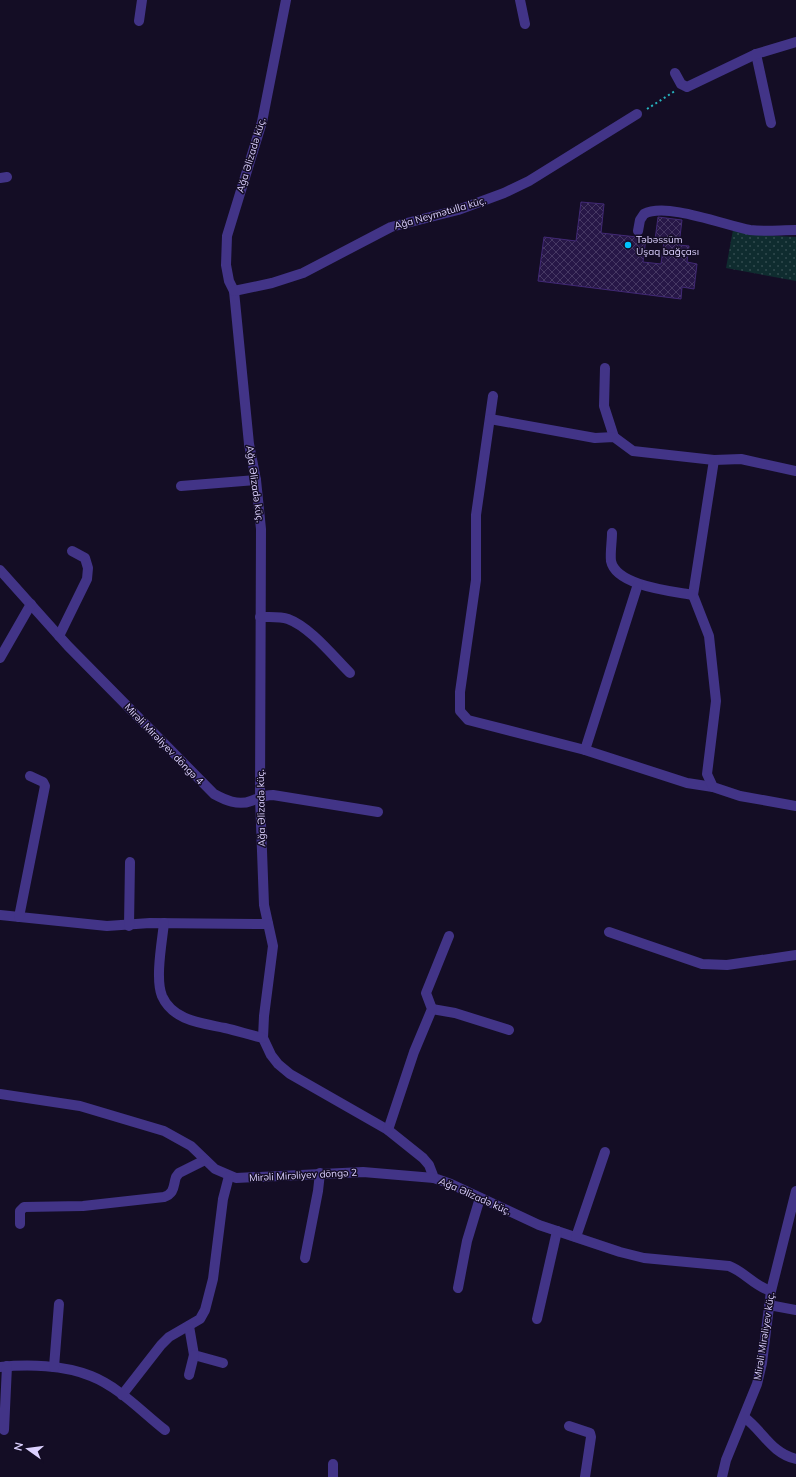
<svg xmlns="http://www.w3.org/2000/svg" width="796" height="1477" font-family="Mulish,sans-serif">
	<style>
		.park { fill: url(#park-dots) }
		.building { fill: url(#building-cross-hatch); stroke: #412875 }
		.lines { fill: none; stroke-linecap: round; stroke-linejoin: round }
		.path { stroke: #26b3be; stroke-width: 2; stroke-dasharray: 2 3; stroke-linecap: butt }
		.minor { stroke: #423487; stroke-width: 10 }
		.poi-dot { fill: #00c2fc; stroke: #140d25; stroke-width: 1.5 }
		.labels { text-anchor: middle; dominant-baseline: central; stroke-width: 3; stroke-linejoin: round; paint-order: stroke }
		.street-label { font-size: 10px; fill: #dcd1ff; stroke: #140d25 }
		.poi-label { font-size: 10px; fill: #dcd1ff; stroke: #140d25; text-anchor: start }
	</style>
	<defs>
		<pattern id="park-dots" width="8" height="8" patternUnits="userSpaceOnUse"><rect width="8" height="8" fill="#0f2c2f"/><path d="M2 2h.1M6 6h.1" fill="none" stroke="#314a4e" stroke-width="1.8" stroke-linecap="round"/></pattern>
		<pattern id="building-cross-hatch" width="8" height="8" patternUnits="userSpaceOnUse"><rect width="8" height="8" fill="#271747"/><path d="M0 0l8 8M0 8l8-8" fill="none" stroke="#463863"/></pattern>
	</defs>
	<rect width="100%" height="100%" fill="#140d25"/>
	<polygon class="park" points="733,230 760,235 796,237 796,281 726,268"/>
	<polygon class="building" points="581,202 604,204 601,233 646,238 643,262 661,264 664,241 655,240 658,217 682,220 679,245 689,246 687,262 697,264 694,289 682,287 681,299 538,281 544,237 576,241"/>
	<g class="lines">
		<polyline class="path" points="647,109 675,91"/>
		<g class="minor">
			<path d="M286 0 262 122 227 236 226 265 229 281 234 291 249 444 256 480 261 529 260 797 264 905 273 946 264 1016 263 1038 271 1055 278 1064 290 1074 388 1130 423 1158 429 1165 434 1178 451 1184 539 1225 620 1252 644 1258 729 1266C745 1272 754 1286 771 1291"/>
			<polyline points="520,0 525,24"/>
			<polyline points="139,21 142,0"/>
			<polyline points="756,54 771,123"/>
			<polyline points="675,73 681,84 687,87 756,54 796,42"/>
			<polyline points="0,178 7,177"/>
			<path d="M638 231 640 220 644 214C666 202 724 225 750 230 765 232 780 230 796 230"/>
			<polyline points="234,291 272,283 303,273 391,227 458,210 504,193 529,181 637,114"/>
			<polyline points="605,368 604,406 614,437"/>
			<polyline points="493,396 476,515 476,580 460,692 460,711 468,720 585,750 687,783 713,787"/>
			<polyline points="490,419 595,438 614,437 633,451 714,460 741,459 796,471"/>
			<polyline points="714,460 693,595 709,636 716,701 707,774 713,787 740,796 796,806"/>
			<polyline points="181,486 256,480"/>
			<path d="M612 533C612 542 610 552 611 561 616 586 672 591 693 595"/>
			<path d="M0 570 68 646 214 794C225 800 238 806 251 801 259 798 264 795 273 795L378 812"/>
			<path d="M260 617C269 617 280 616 288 619 310 627 333 656 350 673"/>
			<polyline points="59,636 87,579 88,568 85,558 72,551"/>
			<polyline points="0,658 31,604"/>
			<polyline points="585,750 638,584"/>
			<polyline points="0,915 107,926 150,923 268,924"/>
			<polyline points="19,917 45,786 43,782 30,776"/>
			<path d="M164 923C162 942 155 979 162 996 173 1021 202 1023 225 1028 238 1031 250 1035 263 1038"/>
			<polyline points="129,926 130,862"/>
			<polyline points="609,932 702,964 727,965 796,955"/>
			<polyline points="432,1009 455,1013 509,1030"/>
			<polyline points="0,1094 80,1106 164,1131 191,1146 215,1169 236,1178 363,1172 434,1178"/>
			<polyline points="388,1130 414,1052 432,1009 426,993 449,936"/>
			<path d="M20 1224V1211L24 1207 83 1206 164 1197C175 1193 173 1186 176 1177L179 1173 205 1160"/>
			<polyline points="576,1237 605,1152"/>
			<polyline points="305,1258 318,1191 320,1173"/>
			<polyline points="458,1288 467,1241 480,1198"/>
			<polyline points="769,1305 796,1310"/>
			<polyline points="537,1319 557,1231"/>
			<polyline points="189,1326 194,1355 223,1363"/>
			<path d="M0 1367C28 1364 64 1365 91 1376 119 1387 142 1412 165 1430"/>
			<polyline points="54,1367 59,1304"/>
			<polyline points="189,1375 194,1355"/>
			<polyline points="122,1395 161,1345 169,1337 200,1319 205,1310 213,1279 223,1199 229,1176"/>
			<path d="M744 1417C763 1431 771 1453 796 1459"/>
			<polyline points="569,1426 590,1433 591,1437 585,1477"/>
			<polyline points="4,1430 7,1366"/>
			<polyline points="333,1477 333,1464"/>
			<polyline points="722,1477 726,1460 757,1384 762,1363 771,1291 796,1191"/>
		</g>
	</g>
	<circle class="poi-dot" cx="628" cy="245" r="4"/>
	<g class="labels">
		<g class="street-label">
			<text transform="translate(251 155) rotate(-73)">Ağa Əlizadə küç.</text>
			<text transform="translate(440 213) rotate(-16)">Ağa Neymətulla küç.</text>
			<text transform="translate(255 484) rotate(82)">Ağa Əlizadə küç.</text>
			<text transform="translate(164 744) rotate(46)">Mirəli Mirəliyev döngə 4</text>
			<text transform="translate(261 808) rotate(-91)">Ağa Əlizadə küç.</text>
			<text transform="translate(303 1175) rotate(-3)">Mirəli Mirəliyev döngə 2</text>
			<text transform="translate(475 1196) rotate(24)">Ağa Əlizadə küç.</text>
			<text transform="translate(764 1336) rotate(-81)">Mirəli Mirəliyev küç.</text>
		</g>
		<g class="poi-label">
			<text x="636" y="239">Təbəssüm<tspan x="636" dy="12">Uşaq bağçası</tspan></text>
		</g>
	</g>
	<g transform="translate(28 1449) rotate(284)" stroke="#140d25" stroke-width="3" paint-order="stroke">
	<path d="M0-3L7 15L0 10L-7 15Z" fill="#dcd1ff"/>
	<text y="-6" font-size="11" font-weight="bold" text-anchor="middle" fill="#dcd1ff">N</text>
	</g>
</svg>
